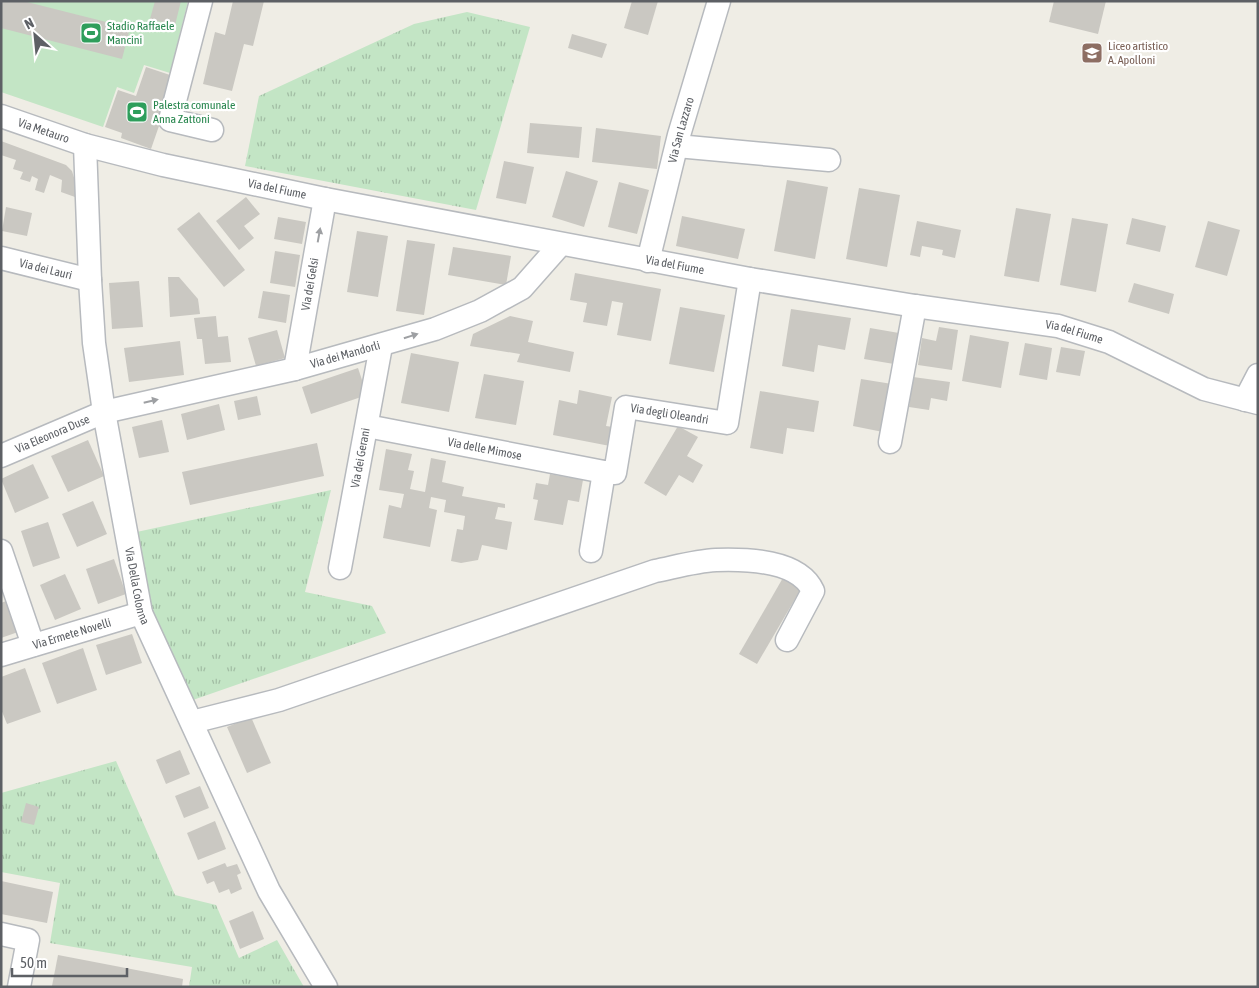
<svg xmlns="http://www.w3.org/2000/svg" width="1259" height="988" font-family="'Asap Condensed',sans-serif">
	<style>
		.grass { fill: #c3e5c5 }
		.park { fill: url(#park-tufts) }
		.building { fill: #cac8c2 }
		.lines { fill: none; stroke-linecap: round; stroke-linejoin: round }
		.minor-casing { stroke: #b7babe; stroke-width: 25 }
		.minor { stroke: #fff; stroke-width: 22 }
		.oneway { fill: #9ea0a3 }
		.labels { text-anchor: middle; dominant-baseline: central; stroke-width: 4.5; stroke-linejoin: round; paint-order: stroke }
		.leisure-label { font-size: 12px; fill: #27864d; stroke: #fff; text-anchor: start }
		.education-label { font-size: 12px; fill: #785e54; stroke: #fff; text-anchor: start }
		.street-label { font-size: 12px; fill: #5d6065; stroke: #fff }
	</style>
	<defs>
		<pattern id="park-tufts" width="24" height="20" patternUnits="userSpaceOnUse" patternTransform="scale(1.25)"><rect width="24" height="20" fill="#c3e5c5"/><path d="M3 7l-1-3M5 7V3M7 7l1-3M15 17l-1-3M17 17v-4M19 17l1-3" fill="none" stroke="#a2bda4"/></pattern>
	</defs>
	<rect width="100%" height="100%" fill="#efede5"/>
	<polygon class="grass" points="1,1 188,1 170,73 144,65 134,93 117,87 103,127 1,92"/>
	<g class="park">
		<polygon points="467,12 530,27 476,210 245,166 259,96 414,24"/>
		<polygon points="331,490 305,592 372,606 386,633 190,701 145,611 132,533"/>
		<polygon points="116,761 175,895 216,905 239,958 277,940 304,987 189,987 192,967 50,943 60,883 1,872 1,793"/>
	</g>
	<g class="building">
		<polygon points="1,1 23,1 130,28 122,59 1,28"/>
		<polygon points="155,1 181,1 175,25 150,19"/>
		<polygon points="233,1 264,1 253,46 244,44 232,91 203,84 215,32 225,35"/>
		<polygon points="632,1 658,1 648,35 624,28"/>
		<polygon points="1054,1 1106,1 1098,34 1049,22"/>
		<polygon points="572,34 607,44 602,58 568,48"/>
		<polygon points="146,67 176,77 151,149 121,138 122,133 105,127 118,90 136,96"/>
		<polygon points="530,123 582,127 579,158 527,153"/>
		<polygon points="596,128 661,136 657,169 592,162"/>
		<polygon points="1,141 66,165 72,171 75,181 75,197 61,192 62,180 50,175 44,193 35,190 38,179 32,176 30,182 20,179 23,172 13,169 16,160 1,155"/>
		<polygon points="504,161 534,167 526,204 496,198"/>
		<polygon points="566,171 598,181 584,227 552,217"/>
		<polygon points="787,180 828,187 815,259 774,251"/>
		<polygon points="619,182 649,190 637,234 608,227"/>
		<polygon points="859,188 900,195 887,267 846,259"/>
		<polygon points="246,197 260,214 244,226 254,238 239,250 216,221"/>
		<polygon points="6,207 32,213 27,236 2,231"/>
		<polygon points="1016,208 1051,214 1039,282 1004,276"/>
		<polygon points="199,212 245,270 224,287 177,229"/>
		<polygon points="682,216 745,229 738,259 676,246"/>
		<polygon points="278,217 306,222 302,244 274,239"/>
		<polygon points="1072,218 1108,224 1096,292 1060,285"/>
		<polygon points="1132,218 1166,226 1160,252 1126,244"/>
		<polygon points="917,221 961,230 955,258 942,255 943,250 922,246 920,257 910,255"/>
		<polygon points="1208,221 1240,230 1227,276 1195,267"/>
		<polygon points="357,231 388,236 378,297 347,292"/>
		<polygon points="407,240 435,244 424,315 396,311"/>
		<polygon points="453,247 511,256 506,285 448,275"/>
		<polygon points="275,251 300,255 295,287 270,283"/>
		<polygon points="575,273 661,289 651,341 617,335 623,303 612,301 607,326 583,322 587,303 570,300"/>
		<polygon points="168,277 179,277 198,299 200,314 170,317"/>
		<polygon points="139,281 143,327 112,329 109,283"/>
		<polygon points="1134,283 1174,294 1169,314 1128,302"/>
		<polygon points="263,291 290,295 286,323 258,318"/>
		<polygon points="680,307 725,315 714,372 669,364"/>
		<polygon points="791,309 851,318 845,350 818,345 814,372 782,366"/>
		<polygon points="216,316 218,337 228,336 231,362 205,364 202,339 197,339 194,318"/>
		<polygon points="510,316 533,321 528,342 574,352 570,372 517,362 520,354 470,346 473,334"/>
		<polygon points="939,327 958,330 952,370 918,365 922,338 936,341"/>
		<polygon points="870,328 899,333 894,364 864,359"/>
		<polygon points="277,330 285,358 256,366 248,338"/>
		<polygon points="970,335 1009,342 1001,388 962,381"/>
		<polygon points="180,341 184,375 129,382 124,348"/>
		<polygon points="1025,343 1052,348 1047,380 1019,375"/>
		<polygon points="1061,347 1085,351 1080,376 1056,372"/>
		<polygon points="411,353 459,362 449,412 401,403"/>
		<polygon points="358,368 367,395 311,414 302,387"/>
		<polygon points="484,374 524,381 516,425 475,418"/>
		<polygon points="913,377 950,382 947,401 931,398 929,410 909,407"/>
		<polygon points="861,379 892,384 883,432 853,426"/>
		<polygon points="579,390 612,397 606,426 613,427 610,446 553,435 559,400 577,404"/>
		<polygon points="760,391 819,401 814,432 787,428 783,454 750,448"/>
		<polygon points="257,396 261,415 238,420 234,401"/>
		<polygon points="219,404 225,430 187,440 181,414"/>
		<polygon points="162,420 169,452 139,458 132,427"/>
		<polygon points="678,426 698,437 687,456 703,465 693,483 679,475 666,496 644,483"/>
		<polygon points="88,440 104,476 68,492 51,456"/>
		<polygon points="317,443 324,476 190,505 182,472"/>
		<polygon points="386,449 412,454 408,470 414,471 410,489 425,492 431,458 446,461 442,482 464,487 462,496 505,504 505,508 498,507 495,519 512,522 507,550 482,545 478,560 461,563 451,561 457,529 463,530 465,516 444,512 446,500 431,497 429,508 437,510 430,547 383,538 389,505 401,508 404,494 379,490"/>
		<polygon points="33,464 49,498 15,513 1,479"/>
		<polygon points="550,474 583,480 579,502 568,500 563,525 534,520 538,500 533,499 536,483 548,485"/>
		<polygon points="93,501 107,534 77,547 62,514"/>
		<polygon points="48,522 60,558 33,567 21,531"/>
		<polygon points="114,559 126,594 98,604 86,569"/>
		<polygon points="65,574 81,609 55,620 40,585"/>
		<polygon points="784,576 802,587 757,664 739,654"/>
		<polygon points="6,601 18,632 1,638 1,603"/>
		<polygon points="132,634 142,663 106,675 96,645"/>
		<polygon points="83,648 97,690 57,704 42,663"/>
		<polygon points="25,668 41,712 7,724 1,709 1,677"/>
		<polygon points="251,717 271,763 247,773 227,727"/>
		<polygon points="180,750 190,774 166,784 156,760"/>
		<polygon points="200,786 209,808 184,818 175,796"/>
		<polygon points="26,803 39,807 34,825 21,822"/>
		<polygon points="215,821 226,849 198,860 187,833"/>
		<polygon points="225,863 227,867 237,864 241,873 237,875 242,889 231,894 229,889 219,893 214,881 207,884 202,872"/>
		<polygon points="1,881 53,892 47,923 1,914"/>
		<polygon points="253,911 264,939 240,949 229,921"/>
		<polygon points="58,955 183,979 182,987 52,986"/>
	</g>
	<g class="lines">
		<g class="minor-casing">
			<g id="minor">
				<polyline points="201,1 170,120 212,130"/>
				<path id="s1" d="M1 116 85 145 163 165 325 199 750 279 915 306 1058 326 1109 342 1204 389 1258 403"/>
				<path id="s2" d="M85 145 90 280 94 343 104 412 141 613 269 891 326 987"/>
				<polyline points="677,146 829,160"/>
				<path id="s3" d="M1 258 90 280"/>
				<path id="s4" d="M648 261 679 135 719 1"/>
				<path id="s5" d="M295 369 325 199"/>
				<polyline points="1245,400 1258,375"/>
				<path id="s6" d="M367 426 604 472"/>
				<polyline points="890,442 915,306"/>
				<path id="s7" d="M1 456 104 412 295 369 435 329 480 311 522 288 560 245"/>
				<polyline points="1,551 33,645"/>
				<path id="s8" d="M591 551 604 472 615 473 626 407 727 423 750 279"/>
				<path id="s9" d="M340 568 381 346"/>
				<path id="s10" d="M1 655 141 613"/>
				<path d="M192 722 279 700 655 571C675 567 696 561 716 560 747 559 799 560 813 591L787 640"/>
				<polyline points="1,934 28,940 19,987"/>
			</g>
		</g>
		<use href="#minor" class="minor"/>
	</g>
	<defs><path id="oneway-solid" d="M-6-.8H1V-3.2L6.5 0L1 3.2V.8H-6Z" transform="scale(1.25)"/></defs>
	<g class="oneway">
		<use href="#oneway-solid" transform="translate(319 235) rotate(-80)"/>
		<use href="#oneway-solid" transform="translate(411 336) rotate(-18)"/>
		<use href="#oneway-solid" transform="translate(151 401) rotate(-13)"/>
	</g>
	<defs>
		<g id="stadium-square" transform="scale(1.125)"><rect x="-9" y="-9" width="18" height="18" rx="4" fill="#2e9e5b" stroke="#fff"/><path d="M0-5a6.5 5 0 1 0 0 10a6.5 5 0 1 0 0-10ZM-3.5-1.8h7v3.6h-7Z" fill="#fff"/></g>
		<g id="school-square" transform="scale(1.125)"><rect x="-9" y="-9" width="18" height="18" rx="4" fill="#8d6e63" stroke="#fff"/><path d="M0-5L7-2L0 1L-7-2ZM-4 1L0 2.5L4 1V4Q0 6-4 4Z" fill="#fff"/></g>
	</defs>
	<g fill-rule="evenodd">
		<use href="#stadium-square" x="91" y="33"/>
		<use href="#school-square" x="1092" y="53"/>
		<use href="#stadium-square" x="137" y="112"/>
	</g>
	<g class="labels">
		<g class="leisure-label">
			<text x="107" y="26">Stadio Raffaele<tspan x="107" dy="14">Mancini</tspan></text>
			<text x="153" y="105">Palestra comunale<tspan x="153" dy="14">Anna Zattoni</tspan></text>
		</g>
		<g class="education-label">
			<text x="1108" y="46">Liceo artistico<tspan x="1108" dy="14">A. Apolloni</tspan></text>
		</g>
		<g class="street-label">
			<text stroke="none"><textPath href="#s1" startOffset="45">Via Metauro</textPath></text>
			<text stroke="none"><textPath href="#s4" startOffset="135">Via San Lazzaro</textPath></text>
			<text stroke="none"><textPath href="#s1" startOffset="286">Via del Fiume</textPath></text>
			<text stroke="none"><textPath href="#s1" startOffset="691">Via del Fiume</textPath></text>
			<text stroke="none"><textPath href="#s3" startOffset="46">Via dei Lauri</textPath></text>
			<text stroke="none"><textPath href="#s5" startOffset="86">Via dei Gelsi</textPath></text>
			<text stroke="none"><textPath href="#s1" startOffset="1096">Via del Fiume</textPath></text>
			<text stroke="none"><textPath href="#s7" startOffset="360">Via dei Mandorli</textPath></text>
			<text stroke="none"><textPath href="#s8" startOffset="202">Via degli Oleandri</textPath></text>
			<text stroke="none"><textPath href="#s7" startOffset="56">Via Eleonora Duse</textPath></text>
			<text stroke="none"><textPath href="#s6" startOffset="120">Via delle Mimose</textPath></text>
			<text stroke="none"><textPath href="#s9" startOffset="112">Via dei Gerani</textPath></text>
			<text stroke="none"><textPath href="#s2" startOffset="445">Via Della Colonna</textPath></text>
			<text stroke="none"><textPath href="#s10" startOffset="74">Via Ermete Novelli</textPath></text>
		</g>
	</g>
	<rect width="1259" height="988" fill="none" stroke="#5d6065" stroke-width="5"/>
	<g transform="translate(35 35) rotate(333)" stroke="#ffffff" stroke-width="4" paint-order="stroke">
	<path d="M0-4L9 19L0 12L-9 19Z" fill="#5d6065"/>
	<text y="-8" font-size="14" font-weight="bold" text-anchor="middle" fill="#5d6065">N</text>
	</g>
	<path d="M12 968v8h115v-8" fill="none" stroke="#5d6065" stroke-width="2.5"/>
	<text x="20" y="968" font-size="15" fill="#5d6065" stroke="#ffffff" stroke-width="4" paint-order="stroke">50 m</text>
</svg>
